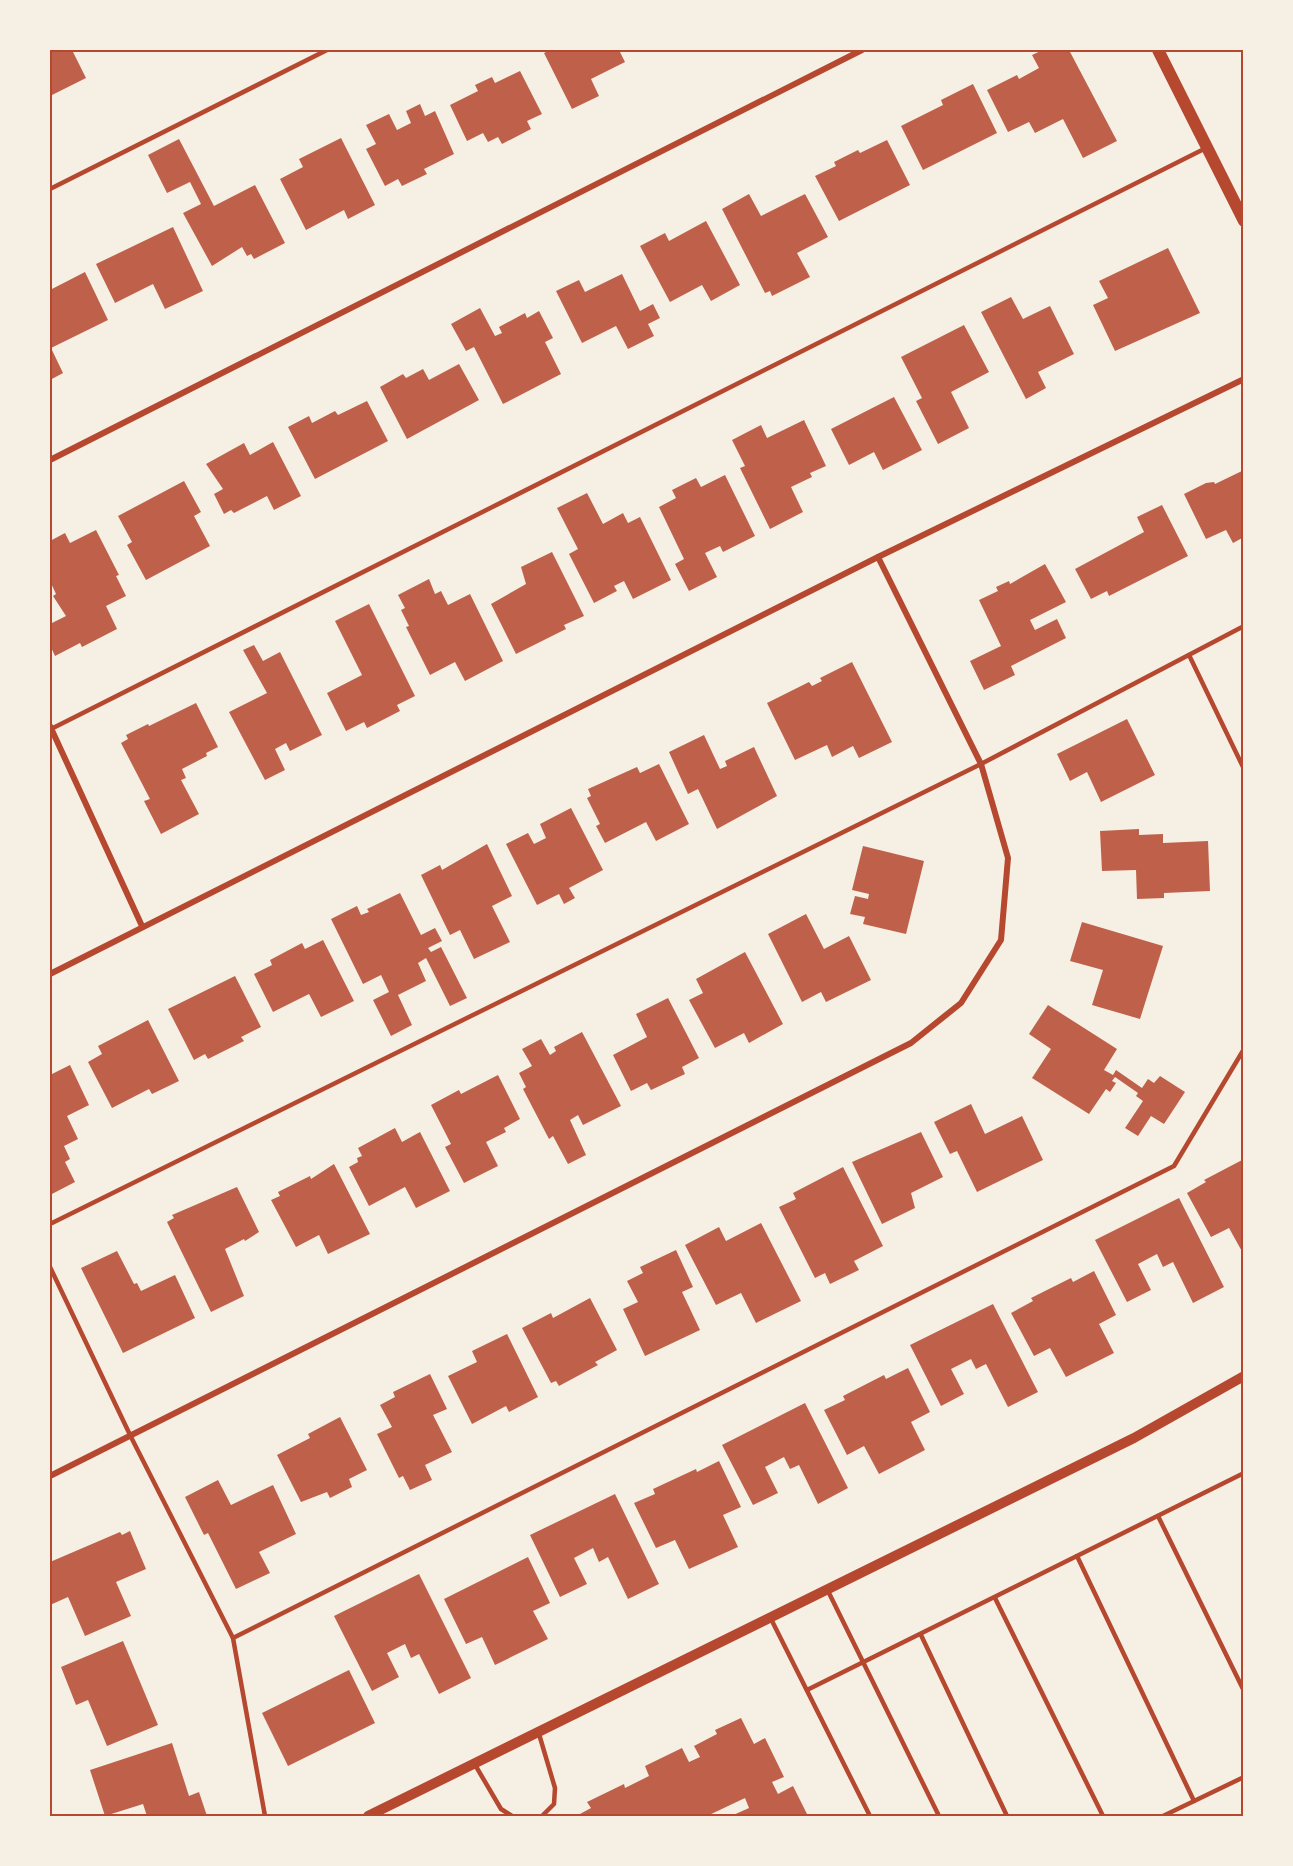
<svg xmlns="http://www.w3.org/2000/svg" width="1293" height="1866" font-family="Cabin,sans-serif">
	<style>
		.building { fill: #bf614a }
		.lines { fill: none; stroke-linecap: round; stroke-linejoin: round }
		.service { stroke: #b5482f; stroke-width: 4.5 }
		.minor { stroke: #b5482f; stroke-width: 6 }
		.tertiary { stroke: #b5482f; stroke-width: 10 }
		.secondary { stroke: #b5482f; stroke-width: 12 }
		.neatline { fill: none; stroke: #b5482f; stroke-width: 2 }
	</style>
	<rect width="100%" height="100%" fill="#f6efe4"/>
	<g class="building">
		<polygon points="50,50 72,50 86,78 50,96"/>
		<polygon points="550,50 619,50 625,62 591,79 599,96 572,109 544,53"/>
		<polygon points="1043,50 1069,50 1117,141 1083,158 1063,119 1035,133 1029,122 1008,132 987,90 1017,75 1019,79 1039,68 1032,55"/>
		<polygon points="520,71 542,114 527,121 531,129 502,144 498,137 488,142 483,133 467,141 450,105 478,91 475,85 492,77 495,83"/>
		<polygon points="973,84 997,133 923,170 901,126 943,105 941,100"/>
		<polygon points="420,104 425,116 435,111 454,154 424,169 427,174 402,186 398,179 385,186 366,149 376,144 366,125 389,114 397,130 411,123 406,111"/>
		<polygon points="341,138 375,205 348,219 344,210 306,230 280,179 303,167 299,159"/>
		<polygon points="179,139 214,206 255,185 285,243 254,259 251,254 247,256 242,247 212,266 183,213 201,204 190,182 167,193 148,155"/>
		<polygon points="887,140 910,185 839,221 815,176 836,166 834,162 858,150 860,153"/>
		<polygon points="749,194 761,216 805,194 828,237 797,253 810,277 772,296 770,291 765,293 722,209"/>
		<polygon points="706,221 740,285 711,301 702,285 670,302 640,246 665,233 669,241"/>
		<polygon points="173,227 203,291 165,309 153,284 115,303 96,264"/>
		<polygon points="1168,248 1200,313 1115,351 1093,305 1108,298 1099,281"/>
		<polygon points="85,272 108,320 51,348 63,373 50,380 50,290"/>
		<polygon points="622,274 640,311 653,304 660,318 648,324 654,336 628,349 616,326 582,343 556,291 579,280 585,292"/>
		<polygon points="1011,297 1023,319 1050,306 1074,354 1038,372 1046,388 1026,399 981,312"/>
		<polygon points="480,308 495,336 502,333 499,327 525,313 527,318 539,311 553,338 545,342 561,374 503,404 474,347 466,351 451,324"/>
		<polygon points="964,325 989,372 951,392 969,428 938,444 916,401 922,398 901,357"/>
		<polygon points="459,364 479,400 407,439 380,387 403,374 406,378 423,369 429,380"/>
		<polygon points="894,397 922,450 883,470 874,452 849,465 831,429"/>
		<polygon points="367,401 388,441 315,479 288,427 309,416 312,423 335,411 338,415"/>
		<polygon points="804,420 826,466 810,473 812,477 791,487 803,512 770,529 740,468 745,466 732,440 761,425 767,438"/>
		<polygon points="273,442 301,496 274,510 267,496 234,513 231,510 224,514 214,494 223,489 206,464 244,443 250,455"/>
		<polygon points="1244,470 1244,537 1233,543 1226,530 1206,539 1184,494 1206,483 1214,482 1215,484"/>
		<polygon points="725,475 755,536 723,552 720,546 705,553 717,577 689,591 675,564 684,559 659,507 676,498 672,490 696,478 701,487"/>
		<polygon points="184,481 201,512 194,516 210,546 146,580 127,545 132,542 118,516"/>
		<polygon points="587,493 603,524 623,513 628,523 640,517 671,580 633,599 624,581 614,586 617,591 594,603 569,554 578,549 557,508"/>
		<polygon points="1162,505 1188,556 1109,596 1107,591 1091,599 1075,569 1144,532 1137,517"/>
		<polygon points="96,530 119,575 116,576 126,596 106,606 117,629 82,647 80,643 55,656 50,645 50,624 66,616 53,596 56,594 50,581 50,541 65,533 70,543"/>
		<polygon points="552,552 584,616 564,625 566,629 516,654 491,604 526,584 521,567"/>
		<polygon points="1045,564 1066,602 1030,620 1035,630 1057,619 1066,638 1011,666 1015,675 984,690 970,661 1001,646 979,600 998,591 996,587 1009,581 1010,584"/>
		<polygon points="429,579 435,594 441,591 448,605 470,594 503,661 465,681 455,662 430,675 406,627 409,626 401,610 405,608 398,595"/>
		<polygon points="369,604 415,696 397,705 400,711 367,728 364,722 346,731 327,693 362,675 335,621"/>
		<polygon points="254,645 263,661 280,652 322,735 290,751 286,743 275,749 285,770 265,780 229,712 267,693 243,650"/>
		<polygon points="852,662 892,742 859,758 853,746 832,757 827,745 795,760 767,703 809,682 812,686 822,681 820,678"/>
		<polygon points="196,703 218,747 206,753 207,756 182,769 186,778 181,780 199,814 161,834 144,801 150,799 121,743 128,739 126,735 148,724 149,726"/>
		<polygon points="1127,719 1155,775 1101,802 1087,772 1070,781 1057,754"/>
		<polygon points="704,735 720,769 727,766 725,761 754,747 777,796 717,829 698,789 688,794 669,752"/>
		<polygon points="659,764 689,824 656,841 646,822 605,843 596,826 600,824 587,798 591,796 588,789 637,767 640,773"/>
		<polygon points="571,808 603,870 569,888 575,898 564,904 559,894 537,905 506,844 528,833 534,844 546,838 540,824"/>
		<polygon points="1139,829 1139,835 1163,834 1163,843 1208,841 1210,891 1164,893 1164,898 1137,899 1136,870 1102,871 1100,831"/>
		<polygon points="487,844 512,896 492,906 510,942 474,959 460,930 450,935 421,875 440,865 442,870"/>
		<polygon points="863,846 924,861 906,934 863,924 865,917 850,914 855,896 868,899 869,894 852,890"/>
		<polygon points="400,893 421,935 435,928 442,941 428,948 431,952 441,947 467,998 450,1006 426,958 418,963 426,981 398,995 412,1025 391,1036 373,1000 389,992 381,975 363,984 331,919 357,906 361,915 369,912 367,909"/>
		<polygon points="806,914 824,949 849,936 871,980 826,1002 821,992 802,1002 768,934"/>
		<polygon points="1082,922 1163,946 1140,1019 1092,1005 1103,970 1070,961"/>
		<polygon points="323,940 354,1001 321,1017 309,994 273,1012 254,974 272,965 270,960 302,943 305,949"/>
		<polygon points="745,952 783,1024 749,1043 744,1033 715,1048 689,1000 703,993 696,979"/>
		<polygon points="235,976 261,1027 241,1037 244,1041 208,1059 205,1054 194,1060 168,1009"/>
		<polygon points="668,998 699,1058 682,1067 685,1074 651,1090 647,1083 631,1091 613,1055 647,1037 636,1014"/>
		<polygon points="1048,1005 1117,1049 1104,1070 1113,1075 1116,1070 1142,1088 1148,1079 1154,1083 1160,1076 1185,1092 1164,1124 1151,1116 1138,1136 1125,1128 1143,1101 1136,1096 1138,1093 1115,1077 1112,1081 1116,1083 1110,1092 1106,1089 1089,1114 1032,1078 1051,1049 1029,1034"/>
		<polygon points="148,1020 179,1081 152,1094 149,1089 112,1108 88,1062 102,1054 98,1046"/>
		<polygon points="582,1032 621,1106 583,1125 578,1115 570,1120 586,1155 568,1164 553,1136 549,1139 523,1089 526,1087 519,1073 532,1066 522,1049 541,1039 550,1055 556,1051 554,1047"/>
		<polygon points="70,1065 89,1105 67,1116 78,1139 64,1146 70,1159 65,1162 75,1182 50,1195 50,1075"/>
		<polygon points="498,1075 520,1119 504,1128 506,1132 486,1142 498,1166 464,1183 445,1147 451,1144 431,1105 459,1090 461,1094"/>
		<polygon points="971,1104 985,1134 1022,1116 1043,1160 977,1192 957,1151 950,1154 934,1122"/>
		<polygon points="395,1128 402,1142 420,1132 450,1191 416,1208 405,1187 369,1206 349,1167 358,1162 357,1158 362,1156 358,1148"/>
		<polygon points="921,1132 943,1177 911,1193 915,1208 882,1224 852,1162"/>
		<polygon points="1244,1159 1244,1255 1229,1228 1211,1237 1187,1193 1206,1182 1204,1180"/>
		<polygon points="334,1164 370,1234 328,1254 319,1235 296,1247 271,1200 280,1196 278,1192 310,1176 311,1179"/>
		<polygon points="843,1167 883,1246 854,1261 859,1270 830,1284 825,1273 815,1278 779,1207 796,1199 793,1193"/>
		<polygon points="237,1187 259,1232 245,1241 244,1239 225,1249 244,1296 211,1312 167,1222 174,1218 172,1215"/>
		<polygon points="1179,1198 1224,1287 1193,1303 1173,1262 1163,1267 1157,1254 1138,1264 1151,1290 1127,1302 1095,1240"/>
		<polygon points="761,1223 801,1301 756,1323 741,1293 716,1305 685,1245 719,1227 726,1241"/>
		<polygon points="676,1250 693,1287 682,1292 700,1330 645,1356 623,1309 638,1302 627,1281 643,1273 640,1267"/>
		<polygon points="117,1251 134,1284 137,1283 141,1291 175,1275 195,1318 123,1353 81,1268"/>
		<polygon points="1094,1271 1116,1315 1099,1324 1114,1353 1066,1377 1050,1348 1034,1356 1011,1313 1033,1301 1031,1298 1071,1278 1073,1282"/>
		<polygon points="590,1298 617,1350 595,1362 598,1365 559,1386 556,1381 551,1383 522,1328 551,1313 553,1318"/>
		<polygon points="993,1304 1038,1392 1008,1407 986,1364 976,1369 971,1359 951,1369 964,1394 941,1406 910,1345"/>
		<polygon points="507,1334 538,1397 509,1412 506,1406 472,1424 448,1376 477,1362 472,1351"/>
		<polygon points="908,1368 930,1412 911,1422 925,1450 879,1474 864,1446 847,1455 824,1410 845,1400 843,1396 884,1375 886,1379"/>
		<polygon points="430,1374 447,1409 433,1415 452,1452 425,1465 432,1480 410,1490 403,1476 399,1478 377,1434 392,1427 380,1405 395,1397 393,1392"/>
		<polygon points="805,1403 848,1488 818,1504 799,1465 790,1469 784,1457 765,1467 778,1493 753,1505 722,1445"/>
		<polygon points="340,1417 367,1470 349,1479 352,1487 330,1498 327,1492 301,1502 277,1455 310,1438 308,1434"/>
		<polygon points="719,1461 741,1507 723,1515 738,1547 689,1569 675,1540 656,1548 634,1503 655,1494 653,1489 696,1469 697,1472"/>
		<polygon points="218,1480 231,1505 273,1485 296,1534 259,1552 270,1573 236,1589 208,1533 204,1535 185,1497"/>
		<polygon points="615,1494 659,1584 628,1599 608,1557 599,1562 593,1548 574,1558 587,1584 560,1597 530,1535"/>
		<polygon points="130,1531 146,1569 116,1582 131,1616 85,1636 68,1597 50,1605 50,1562 120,1532 122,1535"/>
		<polygon points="528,1557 550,1603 533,1611 548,1639 495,1665 482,1637 466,1644 444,1599"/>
		<polygon points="419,1574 471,1678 439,1694 419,1654 411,1658 405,1644 387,1653 399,1677 372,1691 334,1616"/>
		<polygon points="123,1641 158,1725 107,1746 88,1700 76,1705 61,1667"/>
		<polygon points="349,1670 375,1723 288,1766 262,1713"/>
		<polygon points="741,1718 754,1744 765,1738 784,1777 772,1782 778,1794 793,1786 808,1816 731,1816 749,1808 745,1798 707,1816 581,1816 580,1814 591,1808 587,1802 624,1784 625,1788 649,1776 645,1766 682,1748 689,1762 700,1757 694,1746 717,1734 715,1730"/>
		<polygon points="172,1743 189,1796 199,1792 207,1816 147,1816 143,1804 105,1816 90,1770"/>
	</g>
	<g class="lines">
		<g class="service">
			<polyline points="50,189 327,50"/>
			<polyline points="1189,655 1244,769"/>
			<polyline points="51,729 1206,148"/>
			<polyline points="50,1224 981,764 1244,626"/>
			<polyline points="50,1267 131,1437 233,1638 265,1816"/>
			<polyline points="1158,1516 1244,1691"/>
			<polyline points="1077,1556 1194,1801"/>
			<polyline points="828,1591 939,1816"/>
			<polyline points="995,1598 1103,1816"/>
			<polyline points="770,1617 870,1816"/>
			<polyline points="921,1635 1007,1816"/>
			<polyline points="233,1638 1174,1166 1244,1049"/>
			<polyline points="807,1690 1244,1473"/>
			<polyline points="539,1734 555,1788 554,1804 542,1816"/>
			<polyline points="474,1763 501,1809 512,1816"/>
			<polyline points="1163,1816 1244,1777"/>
		</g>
		<g class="minor">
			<polyline points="50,460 862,50"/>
			<polyline points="50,726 142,926"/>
			<polyline points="50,974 878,557 1244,379"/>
			<polyline points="50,1476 911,1043 961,1003 1001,940 1008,858 981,764 878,557"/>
		</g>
		<polyline class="tertiary" points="368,1816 1134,1438 1244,1376"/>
		<polyline class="secondary" points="1158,50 1244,221"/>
	</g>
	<rect width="1293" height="1866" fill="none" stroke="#f6efe4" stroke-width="102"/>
	<rect x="51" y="51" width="1191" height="1764" class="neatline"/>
</svg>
